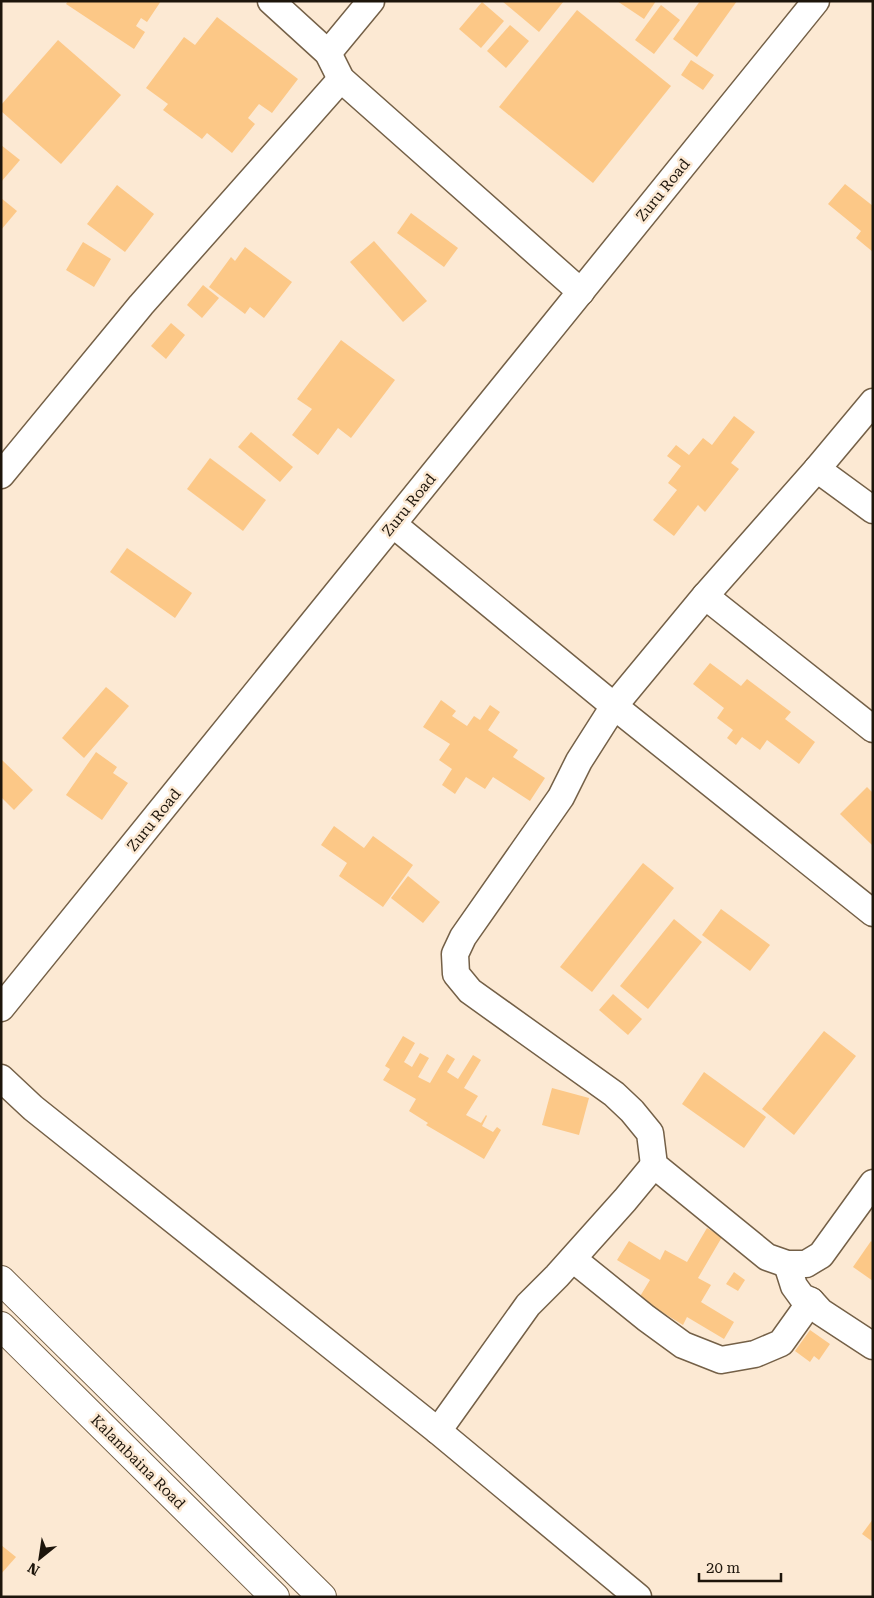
<svg xmlns="http://www.w3.org/2000/svg" width="874" height="1598" font-family="'Roboto Serif',serif">
	<style>
		.building { fill: #fcc887 }
		.lines { fill: none; stroke-linecap: round; stroke-linejoin: round }
		.street-casing { stroke: #746047; stroke-width: 29 }
		.secondary-casing { stroke: #746047; stroke-width: 30 }
		.street { stroke: #fff; stroke-width: 26 }
		.secondary { stroke: #fff; stroke-width: 28 }
		.labels { text-anchor: middle; dominant-baseline: central; stroke-width: 5; stroke-linejoin: round; paint-order: stroke }
		.street-label { font-size: 15px; fill: #1d150b; stroke: #fce9d3 }
	</style>
	<rect width="100%" height="100%" fill="#fce9d3"/>
	<g class="building">
		<polygon points="68,1 161,1 147,22 141,18 136,26 145,32 134,49 66,4"/>
		<polygon points="502,1 564,1 539,32"/>
		<polygon points="617,1 656,1 644,19"/>
		<polygon points="700,1 737,1 697,57 673,39"/>
		<polygon points="482,2 504,21 481,48 459,29"/>
		<polygon points="661,5 680,20 654,54 635,40"/>
		<polygon points="577,10 671,86 593,183 499,107"/>
		<polygon points="217,17 298,79 272,113 259,104 248,118 255,124 232,153 207,133 202,139 163,110 168,104 146,88 184,37 195,45"/>
		<polygon points="510,25 529,41 506,68 487,51"/>
		<polygon points="58,40 121,95 61,164 1,111 1,105"/>
		<polygon points="691,60 714,75 703,90 681,75"/>
		<polygon points="1,145 20,160 1,182"/>
		<polygon points="845,184 873,206 873,252 856,238 861,231 828,204"/>
		<polygon points="117,185 154,214 125,252 87,224"/>
		<polygon points="1,198 17,211 1,230"/>
		<polygon points="411,213 458,248 444,267 397,233"/>
		<polygon points="374,241 427,301 403,322 350,262"/>
		<polygon points="83,242 111,259 94,287 66,270"/>
		<polygon points="245,247 292,282 264,318 250,307 245,314 209,287 231,257 235,261"/>
		<polygon points="203,285 219,298 202,318 187,305"/>
		<polygon points="171,323 185,335 166,359 151,346"/>
		<polygon points="341,340 395,380 351,438 338,428 318,455 292,435 312,409 297,399"/>
		<polygon points="734,416 755,432 731,463 739,469 705,512 698,505 674,536 653,520 677,490 668,483 681,466 667,456 676,445 689,455 703,438 712,445"/>
		<polygon points="251,432 293,467 280,482 238,447"/>
		<polygon points="210,458 266,500 243,531 187,489"/>
		<polygon points="127,548 192,593 175,618 110,572"/>
		<polygon points="710,663 741,686 747,679 791,712 785,719 815,742 799,764 767,740 760,750 742,737 736,745 727,738 733,730 717,718 724,708 693,684"/>
		<polygon points="106,687 129,706 84,758 62,738"/>
		<polygon points="441,700 456,711 452,716 467,726 474,716 480,720 490,705 500,712 488,730 518,750 513,757 545,778 530,801 493,777 485,789 466,777 455,794 442,785 452,769 439,760 450,744 423,727"/>
		<polygon points="96,752 117,767 113,773 128,783 102,820 66,795"/>
		<polygon points="1,759 33,790 14,810 1,797"/>
		<polygon points="867,787 873,793 873,846 840,814"/>
		<polygon points="334,826 364,848 373,836 413,865 383,907 339,876 347,863 321,845"/>
		<polygon points="643,863 674,888 592,992 560,967"/>
		<polygon points="408,876 440,902 423,923 391,898"/>
		<polygon points="721,909 770,945 750,971 702,935"/>
		<polygon points="674,919 702,942 648,1009 620,986"/>
		<polygon points="613,994 642,1019 628,1035 599,1010"/>
		<polygon points="824,1031 856,1056 794,1135 762,1109"/>
		<polygon points="403,1036 415,1043 404,1062 412,1067 420,1053 429,1058 418,1077 430,1083 447,1054 455,1059 447,1072 458,1079 473,1055 481,1060 464,1088 478,1096 466,1115 481,1123 486,1115 487,1116 482,1126 493,1132 497,1127 501,1130 484,1159 426,1125 428,1123 409,1111 416,1099 383,1080 390,1069 385,1066"/>
		<polygon points="704,1072 766,1117 744,1148 682,1104"/>
		<polygon points="552,1088 589,1098 579,1135 542,1125"/>
		<polygon points="707,1228 722,1237 698,1278 711,1285 701,1302 734,1322 724,1339 687,1317 683,1325 639,1298 650,1280 617,1260 629,1241 660,1260 665,1250 687,1262"/>
		<polygon points="871,1241 873,1243 873,1281 853,1267"/>
		<polygon points="734,1272 745,1280 738,1291 726,1284"/>
		<polygon points="810,1330 830,1344 819,1360 814,1356 810,1362 795,1351"/>
		<polygon points="873,1519 873,1542 862,1534"/>
		<polygon points="1,1545 16,1557 1,1574"/>
	</g>
	<g class="lines">
		<g class="street-casing">
			<g id="street">
				<polyline points="271,1 328,53 341,79 581,292"/>
				<polyline points="328,53 371,1"/>
				<polyline points="873,402 817,469 705,596 614,706 579,761 561,797 463,937 455,954 456,974 470,991 614,1094 632,1111 650,1133 654,1165 767,1257 787,1264 806,1264 821,1255 873,1183"/>
				<polyline points="817,469 873,510"/>
				<polyline points="1,475 141,305 341,79"/>
				<polyline points="394,525 614,706 873,913"/>
				<polyline points="705,596 873,729"/>
				<polyline points="1,1008 816,1"/>
				<polyline points="1,1078 33,1108 438,1431 638,1597"/>
				<polyline points="573,1259 646,1318 683,1345 721,1360 755,1354 781,1343 811,1301"/>
				<polyline points="787,1264 794,1286 802,1297 811,1301 821,1312 873,1346"/>
				<polyline points="438,1431 528,1305 557,1276 625,1200 654,1165"/>
			</g>
		</g>
		<g class="secondary-casing">
			<g id="secondary">
				<polyline points="1,1280 322,1597"/>
				<polyline points="1,1326 275,1597"/>
			</g>
		</g>
		<use href="#street" class="street"/>
		<use href="#secondary" class="secondary"/>
	</g>
	<g class="labels">
		<g class="street-label">
			<text transform="translate(663 190) rotate(-51)">Zuru Road</text>
			<text transform="translate(409 505) rotate(-51)">Zuru Road</text>
			<text transform="translate(154 820) rotate(-51)">Zuru Road</text>
			<text transform="translate(138 1462) rotate(45)">Kalambaina Road</text>
		</g>
	</g>
	<rect width="874" height="1598" fill="none" stroke="#1d150b" stroke-width="5"/>
	<g transform="translate(40 1558) rotate(210)" stroke="#fce9d3" stroke-width="4" paint-order="stroke">
	<path d="M0-4L9 19L0 12L-9 19Z" fill="#1d150b"/>
	<text y="-8" font-size="14" font-weight="bold" text-anchor="middle" fill="#1d150b">N</text>
	</g>
	<path d="M699 1573v8h82v-8" fill="none" stroke="#1d150b" stroke-width="2.5"/>
	<text x="706" y="1573" font-size="15" fill="#1d150b" stroke="#fce9d3" stroke-width="4" paint-order="stroke">20 m</text>
</svg>
